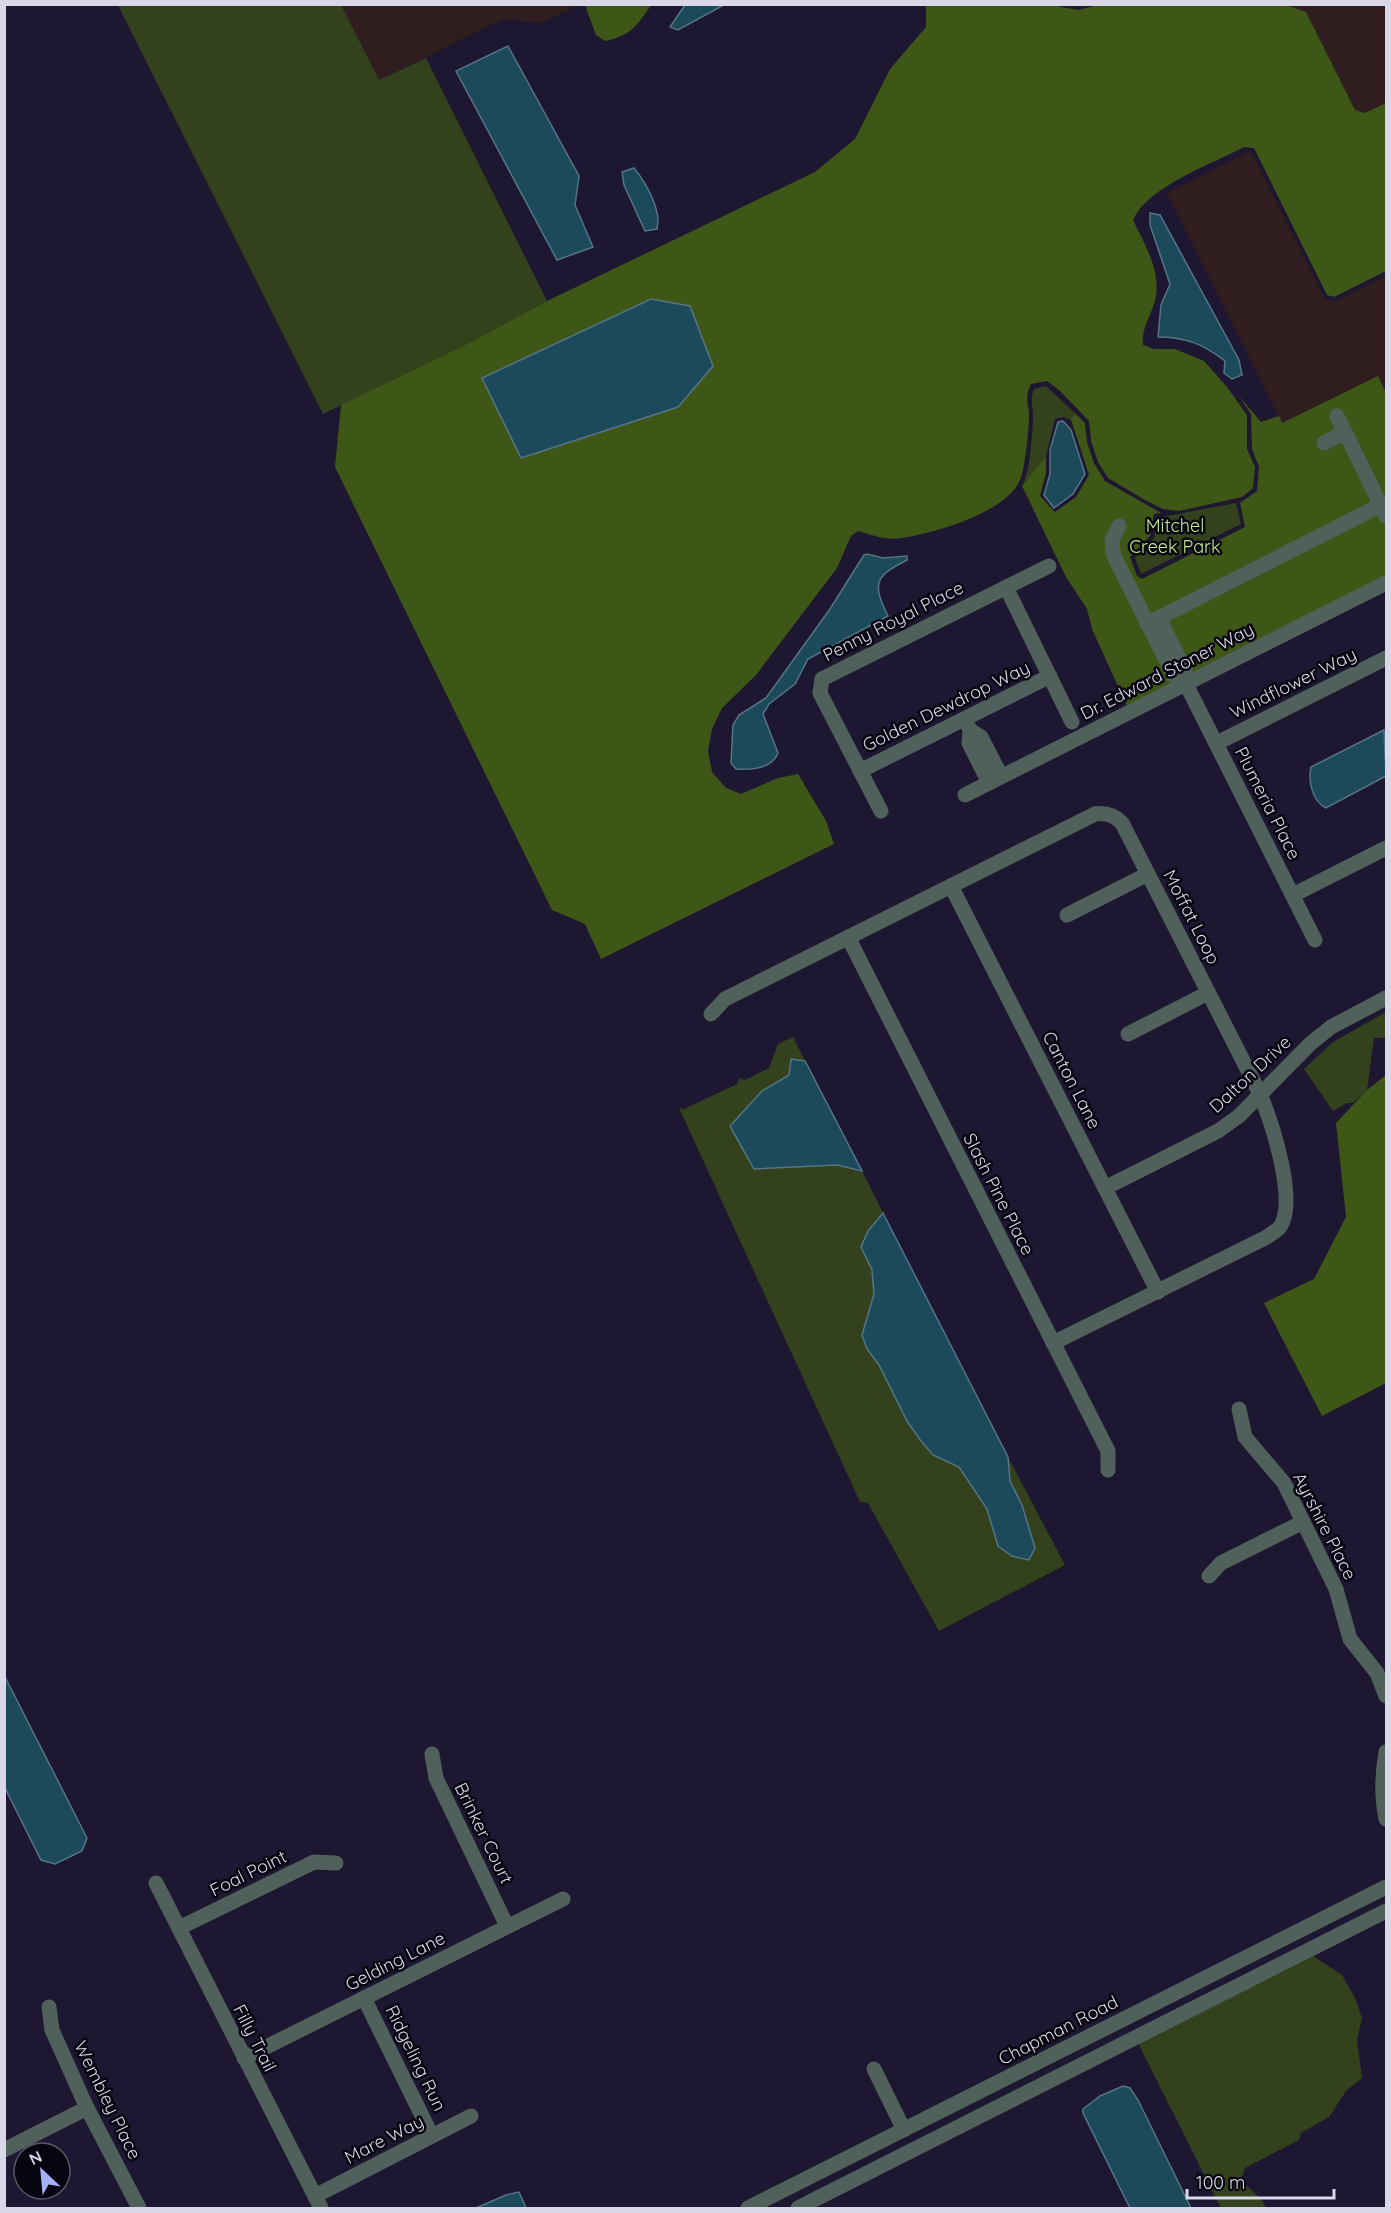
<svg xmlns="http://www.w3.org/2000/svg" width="1391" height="2213" font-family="Quicksand,sans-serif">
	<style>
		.commercial { fill: #301d20 }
		.green { fill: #33421d }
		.forest { fill: #3f5716 }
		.water { fill: #1c4a5b; stroke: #557486; stroke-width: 1.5 }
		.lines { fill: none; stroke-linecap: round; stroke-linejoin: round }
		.minor { stroke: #50615b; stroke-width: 15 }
		.labels { text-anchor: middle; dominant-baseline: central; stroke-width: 5; stroke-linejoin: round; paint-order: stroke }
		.park-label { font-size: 18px; fill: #c2e98e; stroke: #070510 }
		.street-label { font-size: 18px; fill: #dad7e9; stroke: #070510 }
	</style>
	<rect width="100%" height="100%" fill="#1e1731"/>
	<g class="commercial">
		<polygon points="341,5 580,5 541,23 504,19 379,80"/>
		<polygon points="1286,5 1386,5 1386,103 1365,113 1355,110 1306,12"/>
		<polygon points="1248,152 1252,153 1325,299 1336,301 1386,276 1386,393 1378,376 1282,423 1167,193"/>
	</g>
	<g class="green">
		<polygon points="118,5 341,5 379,80 426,58 547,301 467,344 323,414"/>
		<path d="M1046 386 1075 413 1071 420 1063 417 1055 419 1046 456 1022 486C1030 473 1032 437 1033 421 1034 408 1029 401 1034 389Z"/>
		<polygon points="1236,503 1241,524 1141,574 1135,558 1154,538 1157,518"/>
		<polygon points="1386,1012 1386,1038 1374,1038 1367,1090 1353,1103 1347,1103 1333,1111 1304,1069 1333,1042"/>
		<polygon points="793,1037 805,1061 791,1060 789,1075 762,1091 754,1169 838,1165 862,1171 883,1213 868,1231 861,1247 872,1270 874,1294 862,1335 867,1349 879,1365 907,1421 921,1441 933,1455 959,1467 987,1510 998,1546 1033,1539 1010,1481 1008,1457 1065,1565 939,1631 868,1503 860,1502 679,1108 684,1109 737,1084 739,1078 745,1080 769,1068 778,1044"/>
		<polygon points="1313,1956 1342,1975 1355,1998 1362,2018 1357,2040 1362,2078 1346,2091 1329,2117 1301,2133 1299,2140 1245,2168 1241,2180 1262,2200 1266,2208 1221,2208 1138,2043"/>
	</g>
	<g class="forest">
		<path d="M1058 4 1061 7 1078 10 1101 4 1286 5 1306 12 1355 110 1365 113 1386 103V271L1334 297 1327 295 1254 148 1244 147C1212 164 1147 187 1133 220 1144 243 1160 269 1156 296 1153 313 1141 327 1143 345L1154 349H1175L1204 361 1227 387 1247 415V449L1255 467 1253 488 1242 497 1179 511 1163 509 1145 500 1108 478 1098 462 1091 441 1089 421 1059 390 1047 381 1031 384C1023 401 1030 403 1029 419 1028 436 1026 457 1022 474 1014 511 935 533 902 538 886 541 873 535 858 531L851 536 837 568 756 675 722 708 712 729 708 751 712 772 726 788 741 794 778 778 798 774 826 821 834 844 601 959 585 924 552 910 335 467 341 405 467 344 547 301 815 172 855 139 890 69 926 27V5Z"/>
		<path d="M585 5V4L651 5C638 25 630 36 605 41L596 35Z"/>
		<polygon points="1378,376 1386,393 1386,577 1127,706 1092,629 1087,609 1066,577 1022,486 1046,456 1046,473 1040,496 1055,512 1076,497 1089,475 1071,420 1075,413 1085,423 1087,442 1094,463 1105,481 1161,513 1154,514 1150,536 1130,557 1137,576 1142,579 1245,527 1240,503 1257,491 1259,467 1252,449 1251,414 1239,396 1261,422 1279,416 1282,423"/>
		<polygon points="1386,1075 1386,1383 1322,1416 1264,1303 1314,1279 1346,1217 1336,1123 1367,1090"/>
	</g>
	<g class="water">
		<polygon points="685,5 685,4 724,5 678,30 670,27"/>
		<polygon points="508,46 579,176 575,205 593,247 557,260 456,71"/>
		<path d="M634 168C646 183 662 210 657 229L645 231 624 185 622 172Z"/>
		<path d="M1150 213 1160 215 1239 360 1242 375 1232 379 1224 373 1225 361C1203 344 1186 337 1158 337L1161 305 1170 284 1150 225Z"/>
		<polygon points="651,299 690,306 713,366 678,407 521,458 482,378"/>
		<polygon points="1063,421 1071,430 1085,474 1073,494 1054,508 1044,495 1050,474 1050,450 1058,422"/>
		<path d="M867 554 883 558 907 556V560C876 576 871 582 888 616L808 659 795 684 769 704 763 714 778 753C772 769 751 770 736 769L731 763 733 725 739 715 766 698 830 609 864 555Z"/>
		<path d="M1384 730 1386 776 1326 808C1312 801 1308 781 1311 767Z"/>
		<polygon points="791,1059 805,1061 862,1171 837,1165 754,1169 730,1126 762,1091 789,1075"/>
		<polygon points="883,1213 1008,1457 1010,1481 1022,1505 1035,1548 1029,1560 1012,1556 998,1546 987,1509 959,1467 933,1455 921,1441 907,1421 879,1365 867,1349 862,1335 874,1294 872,1270 861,1247 868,1231"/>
		<polygon points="4,1675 87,1838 82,1851 55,1864 41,1860 5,1788"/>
		<polygon points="1123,2086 1130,2088 1138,2100 1191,2208 1130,2208 1083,2113 1083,2109 1100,2096"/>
		<polygon points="519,2192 526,2208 476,2208 506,2195"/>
	</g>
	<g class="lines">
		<g class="minor">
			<polyline points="1337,416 1345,432"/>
			<polyline points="1324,443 1345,432 1386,516"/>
			<polyline points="1119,526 1112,540 1113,554 1174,676 1186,684"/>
			<polyline points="1006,587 1072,722"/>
			<polyline points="1159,618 1185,670 1186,684 1315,940"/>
			<polyline points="1147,624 1381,505"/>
			<polyline points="965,719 970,730 969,743 989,783"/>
			<polyline points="970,730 981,737 1001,776"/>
			<polyline points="1217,743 1386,658"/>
			<polyline points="860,771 1050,676"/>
			<polyline points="965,795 1386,583"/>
			<polyline points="881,811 820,693 822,679 1049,566"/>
			<polyline points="951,886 1158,1292"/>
			<polyline points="1293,895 1386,848"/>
			<polyline points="1067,915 1148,874"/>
			<polyline points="848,937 1108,1451 1108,1470"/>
			<path d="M711 1014 725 999 1095 814C1106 812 1114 815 1122 823L1260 1094C1271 1120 1298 1201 1280 1227 1277 1231 1269 1235 1265 1238L1053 1343"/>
			<polyline points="1128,1034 1208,993"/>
			<polyline points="1105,1188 1218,1131 1239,1116 1310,1044 1331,1027 1386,998"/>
			<polyline points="1239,1409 1245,1437 1284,1483 1336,1589 1350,1639 1377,1673 1386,1696"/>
			<polyline points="1209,1576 1221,1563 1303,1522"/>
			<path d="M1386 1752C1382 1775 1381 1795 1386 1819"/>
			<polyline points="432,1754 436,1778 507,1926"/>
			<polyline points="156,1883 321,2208"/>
			<polyline points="179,1928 314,1862 336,1863"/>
			<polyline points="364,1998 432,2136"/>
			<polyline points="49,2007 52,2030 87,2108 139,2208"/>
			<polyline points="244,2058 563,1899"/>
			<polyline points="874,2069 904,2130"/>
			<polyline points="4,2150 87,2108"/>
			<polyline points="315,2196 471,2116"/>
			<polyline points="748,2208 1386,1887"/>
			<polyline points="798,2208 1386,1911"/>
		</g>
	</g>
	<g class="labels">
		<g class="park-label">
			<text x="1175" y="525">Mitchel<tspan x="1175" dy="21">Creek Park</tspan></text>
		</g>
		<g class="street-label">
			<text transform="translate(893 621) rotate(-27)">Penny Royal Place</text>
			<text transform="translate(1167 671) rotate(-27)">Dr. Edward Stoner Way</text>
			<text transform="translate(1293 683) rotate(-26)">Windflower Way</text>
			<text transform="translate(946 706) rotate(-26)">Golden Dewdrop Way</text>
			<text transform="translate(1268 803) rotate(63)">Plumeria Place</text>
			<text transform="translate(1192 917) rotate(63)">Moffat Loop</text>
			<text transform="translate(1250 1074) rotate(-43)">Dalton Drive</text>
			<text transform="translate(1072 1080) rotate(63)">Canton Lane</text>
			<text transform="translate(999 1194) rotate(63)">Slash Pine Place</text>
			<text transform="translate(1325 1526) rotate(63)">Ayrshire Place</text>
			<text transform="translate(484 1833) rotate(64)">Brinker Court</text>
			<text transform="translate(248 1873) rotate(-26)">Foal Point</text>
			<text transform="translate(395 1961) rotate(-27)">Gelding Lane</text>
			<text transform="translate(1058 2030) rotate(-27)">Chapman Road</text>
			<text transform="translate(255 2038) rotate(63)">Filly Trail</text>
			<text transform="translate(416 2058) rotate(64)">Ridgeling Run</text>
			<text transform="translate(108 2100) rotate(64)">Wembley Place</text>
			<text transform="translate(384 2139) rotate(-27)">Mare Way</text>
		</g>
	</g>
	<rect width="1391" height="2213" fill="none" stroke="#dad7e9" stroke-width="12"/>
	<g transform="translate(42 2171) rotate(334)"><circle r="28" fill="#070510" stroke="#5b5967" stroke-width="1.5"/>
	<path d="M0-4.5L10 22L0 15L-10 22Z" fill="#a5b1fc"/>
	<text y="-9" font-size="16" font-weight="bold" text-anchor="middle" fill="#dad7e9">N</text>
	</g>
	<path d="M1187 2189v9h147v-9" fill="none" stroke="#dad7e9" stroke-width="3"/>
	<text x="1196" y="2189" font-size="18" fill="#dad7e9" stroke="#070510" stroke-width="4.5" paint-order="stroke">100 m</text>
</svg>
